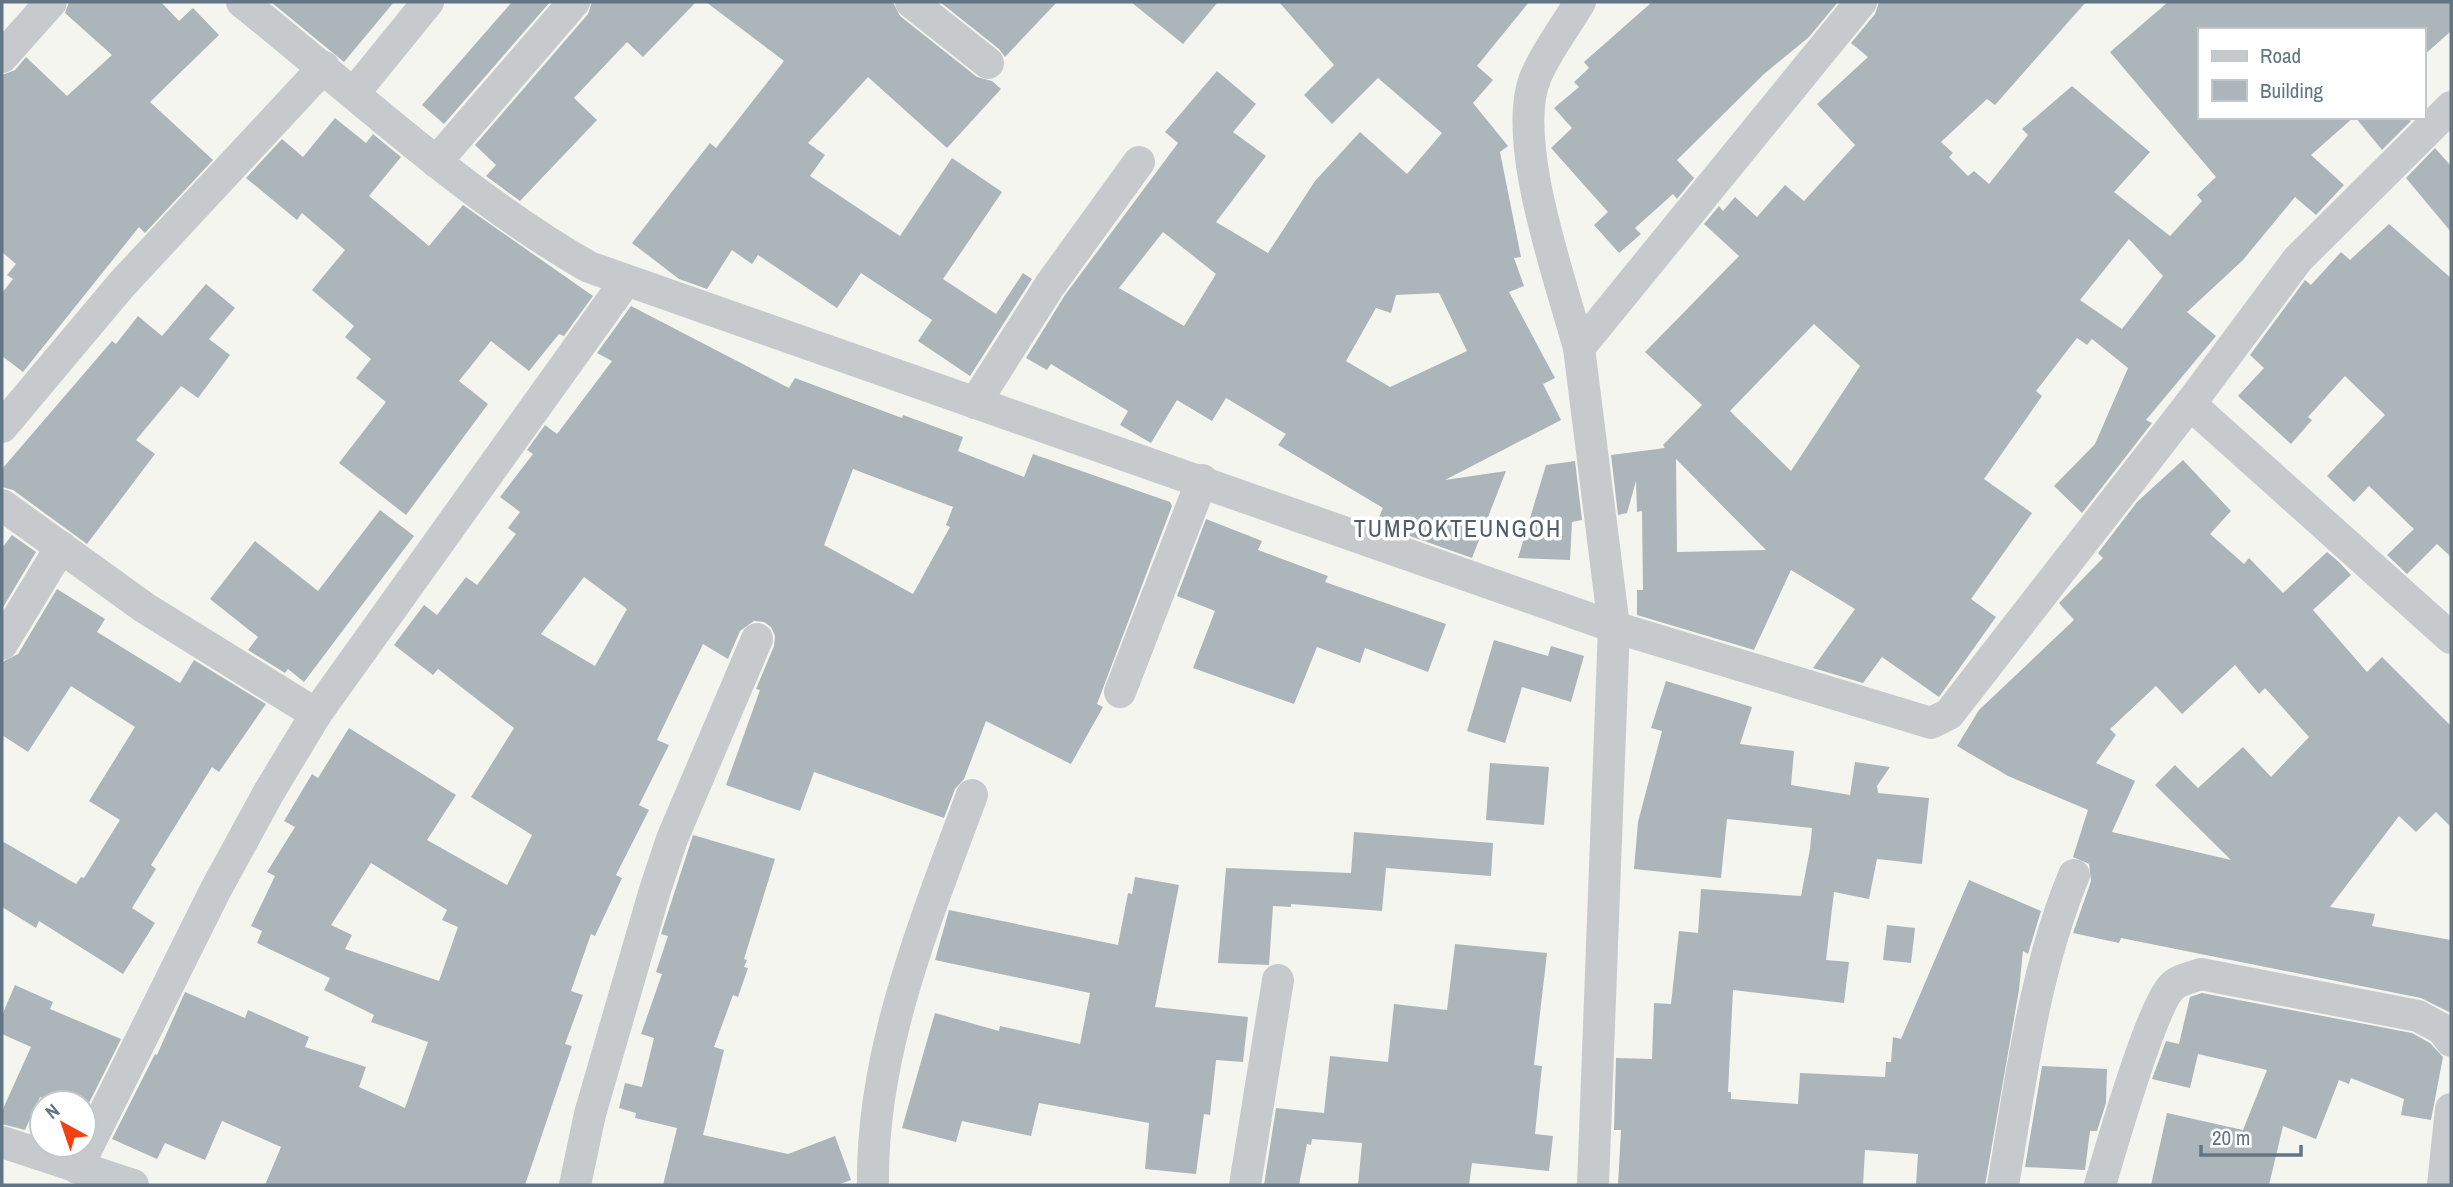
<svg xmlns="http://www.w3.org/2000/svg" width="2453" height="1187" font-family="'Archivo Narrow',sans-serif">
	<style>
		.building { fill: #acb5b9; fill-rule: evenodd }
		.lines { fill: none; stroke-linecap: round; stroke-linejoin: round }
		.minor { stroke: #c7cacd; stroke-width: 32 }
		.labels { text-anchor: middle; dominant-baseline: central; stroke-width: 7; stroke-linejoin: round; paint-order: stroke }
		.quarter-label { font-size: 24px; letter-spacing: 2px; fill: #505e69; stroke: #fff }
	</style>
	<rect width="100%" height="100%" fill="#f5f5f0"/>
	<g class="building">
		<polygon points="69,2 161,2 179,21 193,8 219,35 150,102 213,160 145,233 139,227 23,372 2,356 2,293 13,279 7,275 16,264 2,252 2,75 15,70 26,57 67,96 112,55 65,13"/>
		<polygon points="271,2 394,2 344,62"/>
		<polygon points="512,2 550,2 444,124 422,105"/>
		<polygon points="592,2 696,2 643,57 627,42 574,98 597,120 520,201 486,176 496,165 475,145 588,14"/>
		<polygon points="706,2 893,2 900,16 977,77 992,81 1001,89 947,148 868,77 808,143 825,155 810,176 900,236 952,158 1002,192 943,279 996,314 1023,273 1032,279 970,376 918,341 932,320 861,273 837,308 758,255 752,264 732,250 707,289 679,279 632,243 710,143 716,148 784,61"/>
		<polygon points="940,2 1057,2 1005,57 999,49"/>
		<polygon points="1131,2 1218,2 1183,44"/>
		<path d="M1279 2H1529L1477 66 1493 80 1473 103 1508 146 1500 152 1521 257 1514 258 1524 286 1509 292 1555 378 1543 384 1561 420 1445 480 1506 471 1472 558 1376 524 1383 508 1278 445 1286 434 1226 398 1212 421 1177 400 1151 443 1120 425 1128 411 1051 364 1047 370 1026 358 1065 295 1178 143 1165 132 1217 71 1256 104 1233 132 1266 156 1216 222 1268 253 1315 181 1360 132 1407 174 1442 133 1378 78 1332 124 1304 95 1334 65ZM1163 232 1216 274 1184 326 1119 288ZM1439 293 1467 351 1390 387 1346 361 1376 308 1391 313 1396 295Z"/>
		<polygon points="1652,2 1838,2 1809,37 1764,74 1677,160 1694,178 1677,199 1673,194 1635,228 1641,234 1619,253 1594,225 1608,212 1551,148 1572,128 1554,108 1579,87 1574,82 1589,68 1584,62"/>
		<path d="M1879 2H2086L1995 105 1987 99 1941 142 1953 153 1949 157 1968 176 1974 171 1989 184 2028 135 2022 129 2072 86 2150 152 2114 192 2170 236 2202 201 2197 195 2216 177 2110 52 2168 2H2451V31L2423 56V30H2199V117H2354L2311 155 2344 185 2316 215 2295 197 2243 260 2187 312 2216 336 2146 420 2152 423 2082 513 2054 486 2095 444 2128 368 2092 339 2087 345 2077 338 2036 391 2042 396 1984 479 2032 513 1971 599 1996 617 1939 697 1882 657 1863 683 1813 668 1855 609 1791 570 1754 650 1637 615V590H1643L1642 511 1637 512 1636 481 1627 513 1618 515 1611 455 1665 448 1663 445 1702 405 1645 352 1739 256 1704 224 1719 206 1723 211 1735 197 1757 217 1785 185 1804 201 1855 145 1817 104 1868 57 1851 43 1875 14ZM2129 239 2163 276 2122 329 2080 300ZM1814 324 1860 366 1791 471 1730 411ZM1676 459 1766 550 1677 552Z"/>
		<polygon points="2355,117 2407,117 2411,121 2382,150"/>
		<polygon points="335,118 366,143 373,134 401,157 369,196 429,246 463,205 593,296 564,336 559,334 529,371 491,341 459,381 488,404 406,515 339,463 386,402 356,378 371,359 345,337 354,326 312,290 345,250 302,213 297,220 246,178 282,139 303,157"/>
		<polygon points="2435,148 2451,166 2451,232 2406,178"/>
		<polygon points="2389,224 2451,278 2451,557 2437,544 2407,574 2387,555 2414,529 2369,486 2354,502 2327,476 2385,415 2345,376 2308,417 2312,420 2291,444 2238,396 2264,368 2250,355 2305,280 2311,285 2341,252 2350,260"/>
		<polygon points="206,284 235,308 209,339 230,355 198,398 181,386 136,440 155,454 87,544 13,490 2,487 2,469 112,341 116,344 138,316 162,336"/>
		<path d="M631 306 789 388 795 378 902 418 903 415 963 437 958 451 1024 477 1033 454 1170 502 1172 506 1097 704 1103 707 1071 764 986 721 964 779 955 789 944 818 814 772 800 811 726 785 760 690 756 689 774 646 775 636 771 627 764 622 754 621 740 631 728 659 703 644 657 740 669 745 639 805 649 810 616 875 622 878 595 936 591 934 571 991 583 995 565 1044 572 1046 525 1185H265L281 1147 222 1121 205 1160 165 1143 157 1159 112 1139 155 1054 157 1055 185 992 245 1018 248 1010 309 1037 305 1047 366 1067 359 1087 405 1108 428 1042 371 1022 374 1015 324 990 330 978 257 943 262 931 251 926 275 876 267 872 295 827 284 821 312 774 318 778 349 728 456 795 427 840 507 885 532 835 471 797 514 728 438 669 433 675 394 645 424 605 437 615 466 577 477 585 516 534 508 528 520 512 500 497 533 454 527 450 545 425 557 434 612 361 597 353ZM853 469 953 507 946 525 950 527 913 594 824 545ZM584 577 627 609 595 666 541 634ZM371 863 447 910 442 920 458 927 439 981 345 949 352 935 331 925Z"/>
		<path d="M2183 460 2231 511 2210 534 2244 564 2249 558 2283 593 2327 552 2339 562 2351 575 2313 610 2367 672 2382 657 2451 726V827L2436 812 2416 832 2399 816 2330 907 2375 914 2372 926 2451 940V1013L2421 998 2121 938 2119 943 2073 933 2091 881 2089 864 2073 857 2088 810 2008 776 1957 746 1979 710 2074 620 2059 603 2103 558 2098 553 2137 502ZM2235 665 2259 694 2265 688 2309 737 2271 777 2243 747 2198 788 2175 765 2155 785 2231 860 2112 832 2135 781 2096 763 2116 735 2110 729 2156 686 2182 714Z"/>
		<polygon points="1575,461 1582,520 1572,522 1570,560 1518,558 1546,465"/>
		<polygon points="380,510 414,536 304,682 288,669 285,673 248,650 258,637 210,599 255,541 318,591"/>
		<polygon points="1206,519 1262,541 1258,550 1328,576 1325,582 1446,624 1428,672 1365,648 1360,663 1317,647 1294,704 1193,668 1215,611 1177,596"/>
		<polygon points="12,535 36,552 2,609 2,548"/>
		<polygon points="57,589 105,619 97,632 180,683 194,660 266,704 219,772 212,767 151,865 156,869 132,908 155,923 123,974 39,921 36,928 2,907 2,841 76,884 81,877 84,878 120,820 89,801 135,727 71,686 28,752 2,735 2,662 18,654"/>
		<polygon points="1494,640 1548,656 1551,646 1584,656 1571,702 1522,687 1505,743 1467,731"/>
		<polygon points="1666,681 1752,707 1740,744 1794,751 1791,785 1850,795 1855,762 1890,767 1877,786 1878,793 1929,798 1922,864 1877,859 1869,899 1834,892 1826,960 1849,962 1844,1003 1733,990 1728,1092 1731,1092 1731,1099 1798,1104 1800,1073 1885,1077 1886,1062 1891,1062 1893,1037 1901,1039 1969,880 2041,911 2028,954 2023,951 2019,990 1985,1185 1916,1185 1918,1154 1865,1150 1863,1185 1618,1185 1621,1130 1614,1130 1616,1058 1652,1059 1654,1003 1671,1004 1679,931 1698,933 1701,889 1801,896 1810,849 1812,828 1727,819 1721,878 1634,869 1638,822 1662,731 1651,728"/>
		<polygon points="1490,763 1549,767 1544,825 1486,820"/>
		<polygon points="1354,832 1493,843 1491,876 1386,868 1382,911 1291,904 1291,907 1273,906 1269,965 1218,963 1226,868 1351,873"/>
		<polygon points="693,835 775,859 744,959 747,960 744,967 748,968 738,997 733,995 714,1047 724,1050 703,1135 788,1154 835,1136 851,1180 837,1185 663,1185 677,1128 635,1118 636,1113 619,1108 625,1083 642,1087 654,1038 641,1034 662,974 656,972 668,936 661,934"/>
		<polygon points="1135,877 1179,885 1155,1007 1248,1017 1243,1062 1216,1060 1210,1115 1204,1114 1196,1174 1145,1169 1149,1123 1039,1103 1031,1136 962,1121 956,1142 902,1128 935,1013 999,1031 1000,1026 1080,1044 1090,993 935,960 949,910 1118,945 1128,893 1132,894"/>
		<polygon points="1887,925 1915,928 1911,963 1883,960"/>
		<polygon points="1455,944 1547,953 1534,1065 1542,1066 1535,1134 1553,1136 1549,1171 1472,1163 1469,1185 1358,1185 1362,1143 1312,1139 1311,1145 1307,1144 1299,1185 1264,1185 1276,1108 1324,1113 1330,1056 1388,1062 1394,1004 1447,1010"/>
		<polygon points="15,985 53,1002 50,1009 121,1039 84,1113 84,1103 53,1103 40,1097 25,1130 2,1124 2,1111 31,1047 2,1034 2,1015"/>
		<polygon points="2202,993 2412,1033 2430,1043 2443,1057 2431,1120 2401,1115 2404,1099 2351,1078 2349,1084 2339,1080 2316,1139 2283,1126 2269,1185 2151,1185 2167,1113 2243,1130 2267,1070 2198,1054 2190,1088 2152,1079 2166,1041 2179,1044 2190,997"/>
		<polygon points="2042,1066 2107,1069 2106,1103 2097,1131 2090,1131 2085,1170 2025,1167"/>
	</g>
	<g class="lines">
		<g class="minor">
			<path d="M242 2C355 92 463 195 589 267L1614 627 1931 723 1949 714 2190 404 2298 259 2451 107"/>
			<polyline points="911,2 988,63"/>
			<polyline points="2,57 51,2"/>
			<polyline points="354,93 428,2"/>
			<polyline points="436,162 574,2"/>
			<path d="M1579 348C1561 281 1509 138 1536 76 1547 50 1566 26 1580 2"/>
			<polyline points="975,403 1050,285 1139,162"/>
			<polyline points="2190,404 2451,638"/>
			<polyline points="2,427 122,284 324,67"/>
			<polyline points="2,505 145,608 316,714"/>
			<polyline points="2,644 61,547"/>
			<polyline points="1120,692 1202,480"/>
			<polyline points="2,1142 133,1185"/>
			<polyline points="77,1168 215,891 269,792 316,714 625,282"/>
			<polyline points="575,1185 590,1114 655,890 672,839 757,639"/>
			<path d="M873 1185C871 1051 926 919 972 795"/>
			<polyline points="1245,1185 1278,980"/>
			<polyline points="1593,1185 1614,627 1579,348 1861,2"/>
			<path d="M2003 1185C2021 1080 2033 975 2074 875"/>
			<path d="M2100 1185C2110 1152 2153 999 2175 984 2182 979 2193 977 2201 974L2418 1016 2442 1029 2451 1041"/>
			<polyline points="2443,1185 2451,1109"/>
		</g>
	</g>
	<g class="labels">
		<g class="quarter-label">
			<text x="1458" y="528">TUMPOKTEUNGOH</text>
		</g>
	</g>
	<rect width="2453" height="1187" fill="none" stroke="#617584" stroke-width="7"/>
	<rect x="2198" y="28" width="228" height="91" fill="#ffffff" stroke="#c0c8ce" stroke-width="2"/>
	<rect x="2212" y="51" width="35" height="10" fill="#c7cacd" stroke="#c0c8ce" stroke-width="2"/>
	<text x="2260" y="63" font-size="21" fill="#617584">Road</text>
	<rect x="2212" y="80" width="35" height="21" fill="#acb5b9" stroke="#c0c8ce" stroke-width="2"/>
	<text x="2260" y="98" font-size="21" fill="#617584">Building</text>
	<g transform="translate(63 1124) rotate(320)"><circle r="33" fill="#ffffff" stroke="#c0c8ce" stroke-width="2"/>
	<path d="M0-5L12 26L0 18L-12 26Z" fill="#f34112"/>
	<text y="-10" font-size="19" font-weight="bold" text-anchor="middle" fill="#617584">N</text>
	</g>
	<path d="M2201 1145v10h100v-10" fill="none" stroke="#617584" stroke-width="3.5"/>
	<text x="2212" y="1145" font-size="21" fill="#617584" stroke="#ffffff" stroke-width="5" paint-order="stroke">20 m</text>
</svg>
